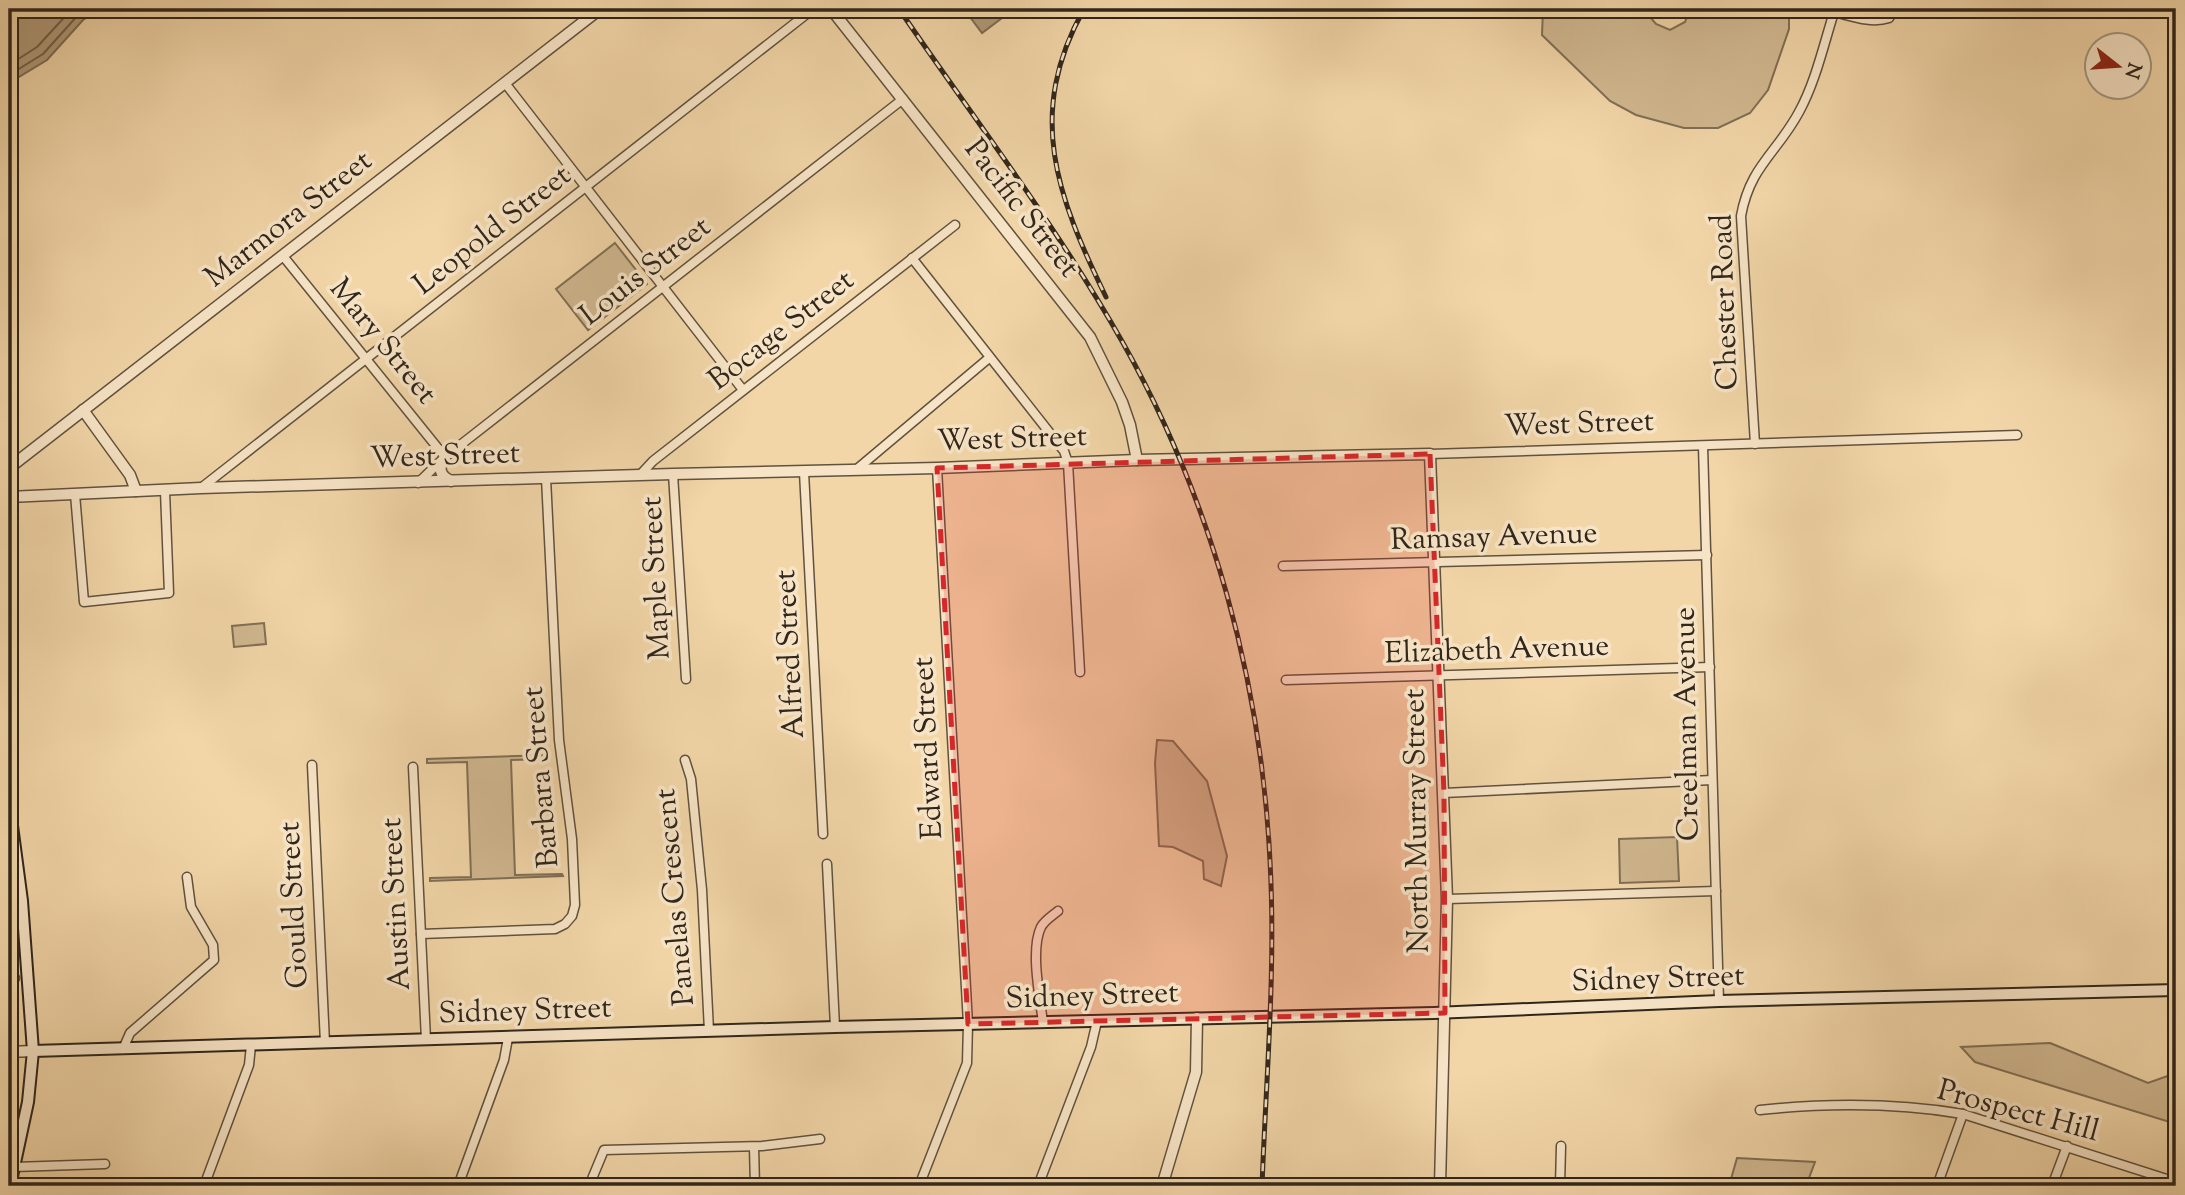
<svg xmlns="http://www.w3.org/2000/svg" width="2185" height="1195" font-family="'Sorts Mill Goudy',serif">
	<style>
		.green { fill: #d1b890; stroke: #806f56; stroke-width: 2 }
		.water { fill: #b09a78; stroke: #7d6c53; stroke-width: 2 }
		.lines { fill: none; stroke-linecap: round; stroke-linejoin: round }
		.shore { stroke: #70604a; stroke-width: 2 }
		.minor-casing { stroke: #60523e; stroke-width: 11 }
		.tertiary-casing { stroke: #60523e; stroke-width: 13 }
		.secondary-casing { stroke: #30261b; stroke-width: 14 }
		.minor { stroke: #f7e4c6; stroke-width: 8 }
		.tertiary { stroke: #f7e4c6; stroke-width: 10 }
		.secondary { stroke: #f7e4c6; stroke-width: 10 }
		.rail-casing { stroke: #30261b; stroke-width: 5 }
		.rail { stroke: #f7e4c6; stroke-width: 2.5; stroke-dasharray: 8; stroke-linecap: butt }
		.marked { fill: #d62828; fill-opacity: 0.2; stroke: #d62828; stroke-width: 5; stroke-dasharray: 14 9; stroke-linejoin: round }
		.labels { text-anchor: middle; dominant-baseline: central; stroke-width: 7; stroke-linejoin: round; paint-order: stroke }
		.street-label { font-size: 30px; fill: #30261b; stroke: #f7e4c6 }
	</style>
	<rect width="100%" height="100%" fill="#f2d6a8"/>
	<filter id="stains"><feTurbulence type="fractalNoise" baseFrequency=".00286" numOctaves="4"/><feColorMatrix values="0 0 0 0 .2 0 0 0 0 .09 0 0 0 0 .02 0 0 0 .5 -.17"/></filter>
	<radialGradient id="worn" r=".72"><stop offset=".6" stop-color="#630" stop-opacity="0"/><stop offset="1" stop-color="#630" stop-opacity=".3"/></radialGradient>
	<g class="green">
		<polygon points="1543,9 1643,9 1656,24 1670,30 1685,22 1690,9 1780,9 1789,14 1789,29 1768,90 1750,113 1718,128 1684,128 1636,115 1610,101 1542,35"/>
		<polygon points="615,243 647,284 588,330 556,289"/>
		<polygon points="264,623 266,644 234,647 232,626"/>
		<polygon points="1157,740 1173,741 1207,781 1227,856 1221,886 1204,879 1203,861 1173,847 1159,846 1155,763"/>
		<polygon points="548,755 548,759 511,760 515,875 562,874 563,876 430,881 430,878 471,877 467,762 427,763 427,759"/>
		<polygon points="1677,837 1679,881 1620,883 1619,839"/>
		<polygon points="2050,1043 2148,1083 2176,1073 2176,1124 1975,1062 1961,1047"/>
		<polygon points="1737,1158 1815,1162 1806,1186 1729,1186"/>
	</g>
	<g class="water">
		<polygon points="9,9 100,9 83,20 47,60 9,83"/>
		<polygon points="964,9 1014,9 982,33"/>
	</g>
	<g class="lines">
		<g class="shore">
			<polyline points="9,65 37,47 72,9"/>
			<polyline points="9,75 43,54 78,15 88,9"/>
		</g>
		<g class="minor-casing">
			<g id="minor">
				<path d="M1834 12C1851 16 1871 24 1889 18L1894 9"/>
				<polyline points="505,83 743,390"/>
				<polyline points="283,256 445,457"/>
				<polyline points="912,258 1064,451 1068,463 1080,672"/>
				<path d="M1755 444 1741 216C1750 166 1777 153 1799 112 1816 81 1824 43 1835 9"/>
				<polyline points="1703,446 1719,1001"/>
				<polyline points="1430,454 2017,435"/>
				<polyline points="857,469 989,358"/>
				<polyline points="804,472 823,834"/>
				<polyline points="673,474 686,679"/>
				<polyline points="640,475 653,461 955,225"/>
				<polyline points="418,483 445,457 903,99"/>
				<polyline points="201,488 813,9"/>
				<polyline points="75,494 84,602 169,593 165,491"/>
				<polyline points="1283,566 1707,555"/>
				<polyline points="1286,680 1710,667"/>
				<polyline points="685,760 691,779 702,890 709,1031"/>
				<polyline points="312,765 325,1043"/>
				<polyline points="413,767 426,1040"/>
				<polyline points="1444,793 1712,780"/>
				<polyline points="827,864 835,1027"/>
				<polyline points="1447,899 1716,891"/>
				<polyline points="421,934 555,929 565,924 572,916 575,905 572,839 559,740 546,478"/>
				<polyline points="9,970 15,978"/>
				<path d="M1043 1023C1040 997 1030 950 1041 927 1045 920 1052 916 1058 911"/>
				<polyline points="123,1049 130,1033 214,960 213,945 191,907 187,877"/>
				<path d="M1760 1110C1827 1103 1897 1103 1963 1114L2176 1182"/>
				<polyline points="754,1147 755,1186"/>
				<polyline points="14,1167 105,1164"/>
				<polyline points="204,1186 249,1065 251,1045"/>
				<polyline points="321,1186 325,1184"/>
				<polyline points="458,1186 504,1060 508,1038"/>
				<polyline points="589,1186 604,1150 762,1146 820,1139"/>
				<polyline points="919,1186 967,1063 968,1024 937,468"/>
				<polyline points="1038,1186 1091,1047 1097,1021"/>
				<polyline points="1560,1186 1561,1146"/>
				<polyline points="1937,1186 1963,1114"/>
				<polyline points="2052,1186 2067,1146"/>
			</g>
		</g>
		<g class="tertiary-casing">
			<g id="tertiary">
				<polyline points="831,9 1090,337 1122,402 1130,425 1137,460"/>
				<polyline points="83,410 130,475 136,491"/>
				<path d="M445 457C438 468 439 475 451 481"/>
				<polyline points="9,468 600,9"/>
				<polyline points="9,497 201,488 673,474 937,468 1137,460 1430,454 1447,899 1440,1186"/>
				<polyline points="9,1052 33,1051"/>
				<polyline points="1162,1186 1196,1072 1197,1018"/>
			</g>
		</g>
		<g class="secondary-casing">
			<g id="secondary">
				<polyline points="9,803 22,901 33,1051 28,1102 10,1186"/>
				<polyline points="33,1051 835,1027 1434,1013 1719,1001 2176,990"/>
			</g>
		</g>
		<use href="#minor" class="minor"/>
		<use href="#tertiary" class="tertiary"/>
		<use href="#secondary" class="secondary"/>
		<g class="rail-casing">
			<g id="rail">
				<path d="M899 9C974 119 1057 226 1123 343 1212 501 1261 680 1270 861 1276 969 1266 1078 1262 1186"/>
				<path d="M1084 9C1025 114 1057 196 1106 297"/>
			</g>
		</g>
		<use href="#rail" class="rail"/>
	</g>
	<path class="marked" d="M1430 454 1444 793 1445 1013 968 1024 937 468Z"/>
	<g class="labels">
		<g class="street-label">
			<text transform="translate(1021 209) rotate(52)">Pacific Street</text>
			<text transform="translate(289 220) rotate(-38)">Marmora Street</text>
			<text transform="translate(493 231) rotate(-38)">Leopold Street</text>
			<text transform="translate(646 272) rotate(-38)">Louis Street</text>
			<text transform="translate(1726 302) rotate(-92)">Chester Road</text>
			<text transform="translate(782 331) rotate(-38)">Bocage Street</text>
			<text transform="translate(382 342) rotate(51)">Mary Street</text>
			<text transform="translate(1579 425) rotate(-2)">West Street</text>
			<text transform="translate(1012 440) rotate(-2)">West Street</text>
			<text transform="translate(445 457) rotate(-2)">West Street</text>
			<text transform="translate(1494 538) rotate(-2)">Ramsay Avenue</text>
			<text transform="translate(657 578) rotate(-93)">Maple Street</text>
			<text transform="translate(1497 651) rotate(-2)">Elizabeth Avenue</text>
			<text transform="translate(791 654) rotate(-93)">Alfred Street</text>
			<text transform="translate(1688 724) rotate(-91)">Creelman Avenue</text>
			<text transform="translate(929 748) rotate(-93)">Edward Street</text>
			<text transform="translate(542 777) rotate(-95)">Barbara Street</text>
			<text transform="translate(1418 821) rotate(-91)">North Murray Street</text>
			<text transform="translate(676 897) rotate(-95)">Panelas Crescent</text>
			<text transform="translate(397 904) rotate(-93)">Austin Street</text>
			<text transform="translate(295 905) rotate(-93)">Gould Street</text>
			<text transform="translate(1658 980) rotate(-2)">Sidney Street</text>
			<text transform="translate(1092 997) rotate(-2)">Sidney Street</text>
			<text transform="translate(525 1012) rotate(-2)">Sidney Street</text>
			<text transform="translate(2018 1112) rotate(15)">Prospect Hill</text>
		</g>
	</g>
	<rect width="2185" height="1195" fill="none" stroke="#f2d6a8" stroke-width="35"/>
	<rect x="10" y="10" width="2164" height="1174" fill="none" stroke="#30261b" stroke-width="3.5"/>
	<rect x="18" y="18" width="2150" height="1160" fill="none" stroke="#30261b" stroke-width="2"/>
	<g transform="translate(2118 66) rotate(107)"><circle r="33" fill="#f7e4c6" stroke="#a79882" stroke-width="2"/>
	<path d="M0-5L12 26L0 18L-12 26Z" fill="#8f2418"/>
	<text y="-10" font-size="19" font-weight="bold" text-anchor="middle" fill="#30261b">N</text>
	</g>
	<rect width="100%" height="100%" filter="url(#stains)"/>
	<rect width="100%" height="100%" fill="url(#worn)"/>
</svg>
